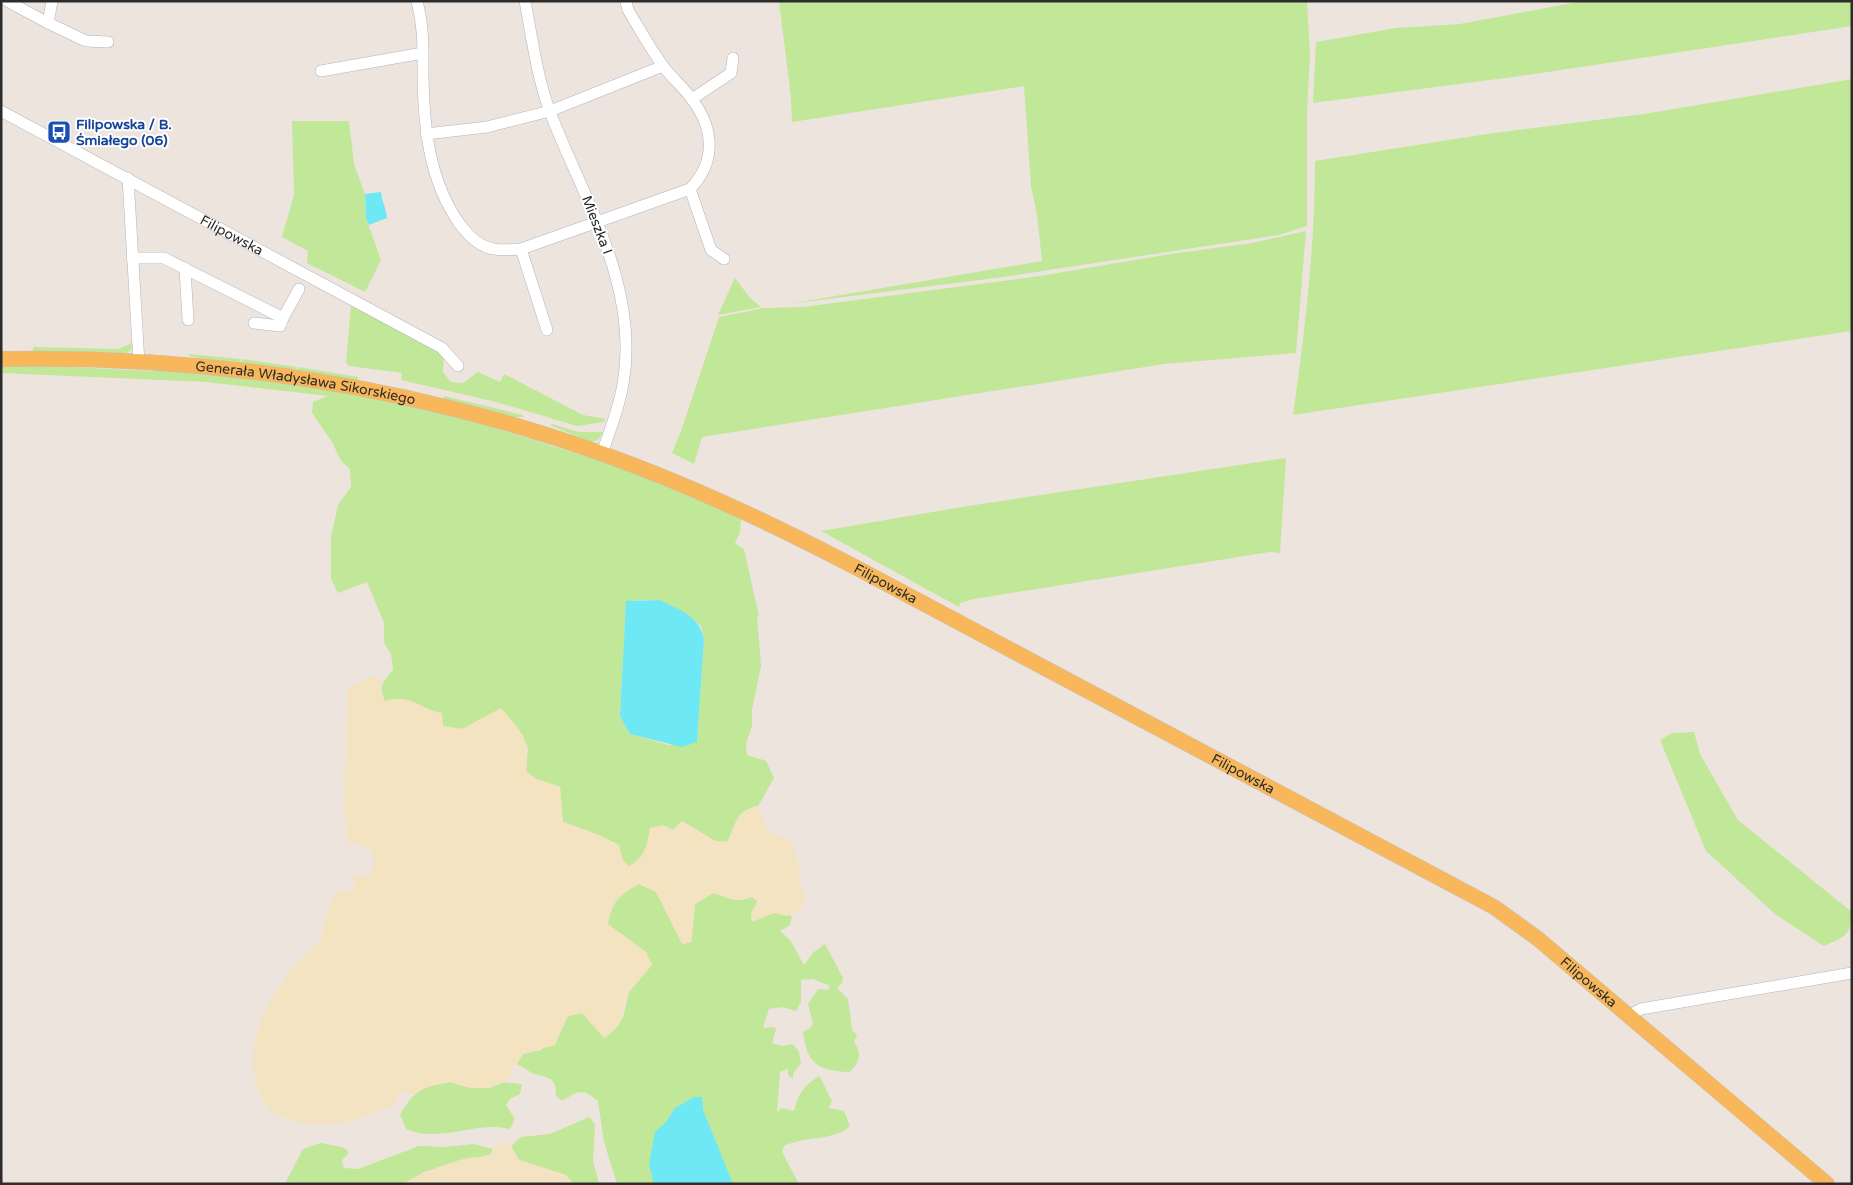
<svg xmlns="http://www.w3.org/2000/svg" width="1853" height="1185" font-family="'Varela Round',sans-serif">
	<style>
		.green { fill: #c1e798; fill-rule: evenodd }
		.sand { fill: #f4e3c0 }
		.water { fill: #6de8f4 }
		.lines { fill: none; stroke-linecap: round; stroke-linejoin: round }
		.minor-casing { stroke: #aeb4bc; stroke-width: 12 }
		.major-casing { stroke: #c4c4c4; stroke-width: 16 }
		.minor { stroke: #fff; stroke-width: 11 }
		.major { stroke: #f7b75a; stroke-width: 15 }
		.labels { text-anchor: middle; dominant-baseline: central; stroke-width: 4; stroke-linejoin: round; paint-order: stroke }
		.transit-label { font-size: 14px; font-weight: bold; fill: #164399; stroke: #fff; text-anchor: start }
		.street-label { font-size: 14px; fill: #2c2c2c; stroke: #fff }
	</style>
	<rect width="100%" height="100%" fill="#eee4de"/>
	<g class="green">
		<polygon points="779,1 1307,1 1310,55 1307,112 1307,226 1279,235 1003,277 788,304 1042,261 1037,215 1031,186 1024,86 792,122 791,97"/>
		<polygon points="1583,1 1852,1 1852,26 1528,75 1313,103 1316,42 1396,28 1460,24"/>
		<path d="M1852 79V331L1293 415C1305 330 1315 247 1315 161L1487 134 1644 114Z"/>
		<polygon points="292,121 349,121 354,164 365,194 366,218 381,260 365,292 307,263 308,251 282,237 294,195"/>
		<polygon points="1306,231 1296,353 1164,364 702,437 694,464 672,453 681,431 719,317 764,308 803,307 1040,276 1170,254 1252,243"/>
		<polygon points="735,278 750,298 761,307 718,315"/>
		<polygon points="351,306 441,351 444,356 443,372 451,382 463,383 478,372 500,382 504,374 583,415 605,419 604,422 577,426 496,402 401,380 402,373 349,366 346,362"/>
		<polygon points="134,342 131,350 125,354 33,353 33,347 118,349"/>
		<polygon points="189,354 241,359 240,365 189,356"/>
		<polygon points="242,359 297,367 296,372 241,365"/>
		<path d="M1 364 155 371H196L326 388 451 414 650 477 741 519 740 532 735 543 744 549 759 616 757 617 761 666 752 710V726L746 744 747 755 766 761 774 778 758 806C734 811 737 824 727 842L715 841 682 821 673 830 650 828C648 845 644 858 629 867L599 835 563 822 560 787 536 779 526 771 528 749 522 734 479 722 462 729 442 726 441 713C418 708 410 693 385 701 378 687 383 681 393 670L391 654 384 643V623L367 582 338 593 331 579V537L338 505 351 487 350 469 341 461 332 442 312 413 313 402 328 396 206 382 1 373ZM640 600H660L693 619 701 626 704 639 697 742 669 745 630 734 620 716 626 602Z"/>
		<polygon points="298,367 358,377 357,383 297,373"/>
		<polygon points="444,396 523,415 524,417 508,417 443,401"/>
		<polygon points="552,424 578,432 603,432 598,440 590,442 550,425"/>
		<polygon points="1286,458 1280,553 1270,552 974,599 960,603 959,607 821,531 968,506"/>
		<path d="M1694 732 1700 754 1738 820 1852 912C1851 936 1844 937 1824 946L1776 915 1706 851 1660 740 1672 733Z"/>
		<path d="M639 884 656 892 683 944 691 942 695 904 713 893C727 898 738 903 752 897L758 901 751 914 752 921 774 912 792 916 790 925 780 931 790 940 804 965 814 952 825 944 843 978 842 983 837 988 848 999 852 1030 857 1035 854 1042C862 1053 860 1063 849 1072 817 1071 807 1063 803 1032L810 1028 813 1023 808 1004 818 989 828 990 830 986 813 979 801 980V1002L796 1011 782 1007 769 1009 763 1028 773 1027 776 1029 772 1043 782 1046 793 1044 799 1052 801 1063 793 1073V1079L788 1075V1069L780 1072 777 1113 781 1108 794 1111C798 1094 804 1085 819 1076 825 1084 826 1092 832 1100L829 1108 844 1111 850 1126C835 1141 803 1136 784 1146L782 1152 799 1184H617L604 1142 598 1101C582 1088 580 1090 562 1101L556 1096C556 1075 548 1079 532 1073 527 1070 522 1067 517 1064L523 1054 541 1050 568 1016 582 1013 623 1018 629 992 652 965 629 939 608 925C612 901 619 895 639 884Z"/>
		<path d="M450 1082 471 1088H489L504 1082 522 1084 520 1094 510 1099 506 1105 515 1119 510 1129C477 1120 439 1144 406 1129L400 1115C415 1089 422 1087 450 1082Z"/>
		<polygon points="589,1117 595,1124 593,1161 599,1184 574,1184 566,1175 519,1160 511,1146 521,1137 550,1134"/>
		<polygon points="321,1143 345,1148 349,1153 342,1160 344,1168 358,1169 419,1146 445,1147 474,1144 493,1149 491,1154 424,1172 403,1184 285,1184 303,1149"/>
	</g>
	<g class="sand">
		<path d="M375 675 382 681 381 692 385 701C413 694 416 708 442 713L443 726 462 729 501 708C523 733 529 738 526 771L536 779 560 787 563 822 599 835 619 845 623 860 629 866C644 859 648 844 650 828L663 825 673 830 682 821 715 841 727 842C737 825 734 811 758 806 762 816 764 826 773 833 778 836 785 838 790 843 802 858 797 882 806 898L802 907 793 914 786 916 774 913 752 922 751 914 757 901 752 897C738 903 728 898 713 893L695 904 691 942 682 944 656 892 639 884C619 895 611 901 608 924L646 952 652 965C645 974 635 982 629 992 618 1012 630 1022 604 1038L582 1013 568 1016 555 1045 523 1054 517 1064 510 1069 512 1077 489 1088H471L450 1082 430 1086 412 1095 407 1091 401 1092 393 1106C378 1111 362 1118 347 1122 325 1126 282 1125 268 1107 232 1057 267 998 302 957 306 952 315 948 319 942 322 937 322 927 325 920 328 911 332 901 336 892L354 890 355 885 352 875 367 877 374 868V852L359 844 347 843 344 807 348 688Z"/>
		<path d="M502 1142 511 1146 519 1160 566 1175 574 1184H403C423 1173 445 1163 468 1158 477 1157 483 1158 491 1154L493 1149Z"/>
	</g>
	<g class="water">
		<path d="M381 192C382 202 386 208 387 218L369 225 366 218 365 194Z"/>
		<path d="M660 600C680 611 699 615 704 639L697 742 682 747 630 734 620 716 626 601Z"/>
		<polygon points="694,1097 702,1097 703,1110 733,1184 654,1184 649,1164 655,1132 666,1122 675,1108"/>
	</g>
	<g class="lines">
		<g class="minor-casing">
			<g id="minor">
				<polyline points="7,1 48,23 52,1"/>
				<path d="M417 1C424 28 423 50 423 77 424 128 429 180 459 223 467 234 480 247 494 249 503 251 513 249 521 249L690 189C717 161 714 128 691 98 683 87 671 77 663 66 650 48 639 28 628 10L626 1"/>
				<path d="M525 1C532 38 537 77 550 112 584 200 640 287 623 384 619 408 610 431 602 453"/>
				<polyline points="48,23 86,41 108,42"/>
				<polyline points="321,71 423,53"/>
				<polyline points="692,99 731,73 733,58"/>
				<path id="s1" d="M1 111 442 348 458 366"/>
				<polyline points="426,134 487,127 550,111 663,66"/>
				<polyline points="128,178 139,363"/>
				<polyline points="690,189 711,250 724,259"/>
				<polyline points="521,249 547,330"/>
				<polyline points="132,258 164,258 283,318 299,289"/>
				<polyline points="185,268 188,320"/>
				<polyline points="254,323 280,326 283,318"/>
				<polyline points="1628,1016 1641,1009 1852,973"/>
			</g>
		</g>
		<g class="major-casing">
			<g id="major">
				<path id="s2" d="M1 359C204 355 411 385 603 454 690 485 773 524 855 567L1494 907 1537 938 1827 1184"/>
			</g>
		</g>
		<use href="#minor" class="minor"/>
		<use href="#major" class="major"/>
	</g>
	<defs>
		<g id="bus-square" transform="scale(1.25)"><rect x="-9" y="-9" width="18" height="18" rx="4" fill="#1a4fb4" stroke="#fff"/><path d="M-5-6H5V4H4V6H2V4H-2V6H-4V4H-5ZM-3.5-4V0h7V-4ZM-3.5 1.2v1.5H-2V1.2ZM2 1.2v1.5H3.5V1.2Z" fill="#fff"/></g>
	</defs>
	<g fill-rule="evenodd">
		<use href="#bus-square" x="59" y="132"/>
	</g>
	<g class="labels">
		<g class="transit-label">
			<text x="76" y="124">Filipowska / B.<tspan x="76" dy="16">Śmiałego (06)</tspan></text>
		</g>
		<g class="street-label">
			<text transform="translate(597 225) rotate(69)">Mieszka I</text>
			<text stroke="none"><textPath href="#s1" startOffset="262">Filipowska</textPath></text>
			<text stroke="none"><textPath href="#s2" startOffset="306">Generała Władysława Sikorskiego</textPath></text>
			<text stroke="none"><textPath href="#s2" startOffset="924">Filipowska</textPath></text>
			<text stroke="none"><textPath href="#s2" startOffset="1329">Filipowska</textPath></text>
			<text stroke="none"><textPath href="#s2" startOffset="1734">Filipowska</textPath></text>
		</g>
	</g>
	<rect width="1853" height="1185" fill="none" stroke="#2c2c2c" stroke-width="5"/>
</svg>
